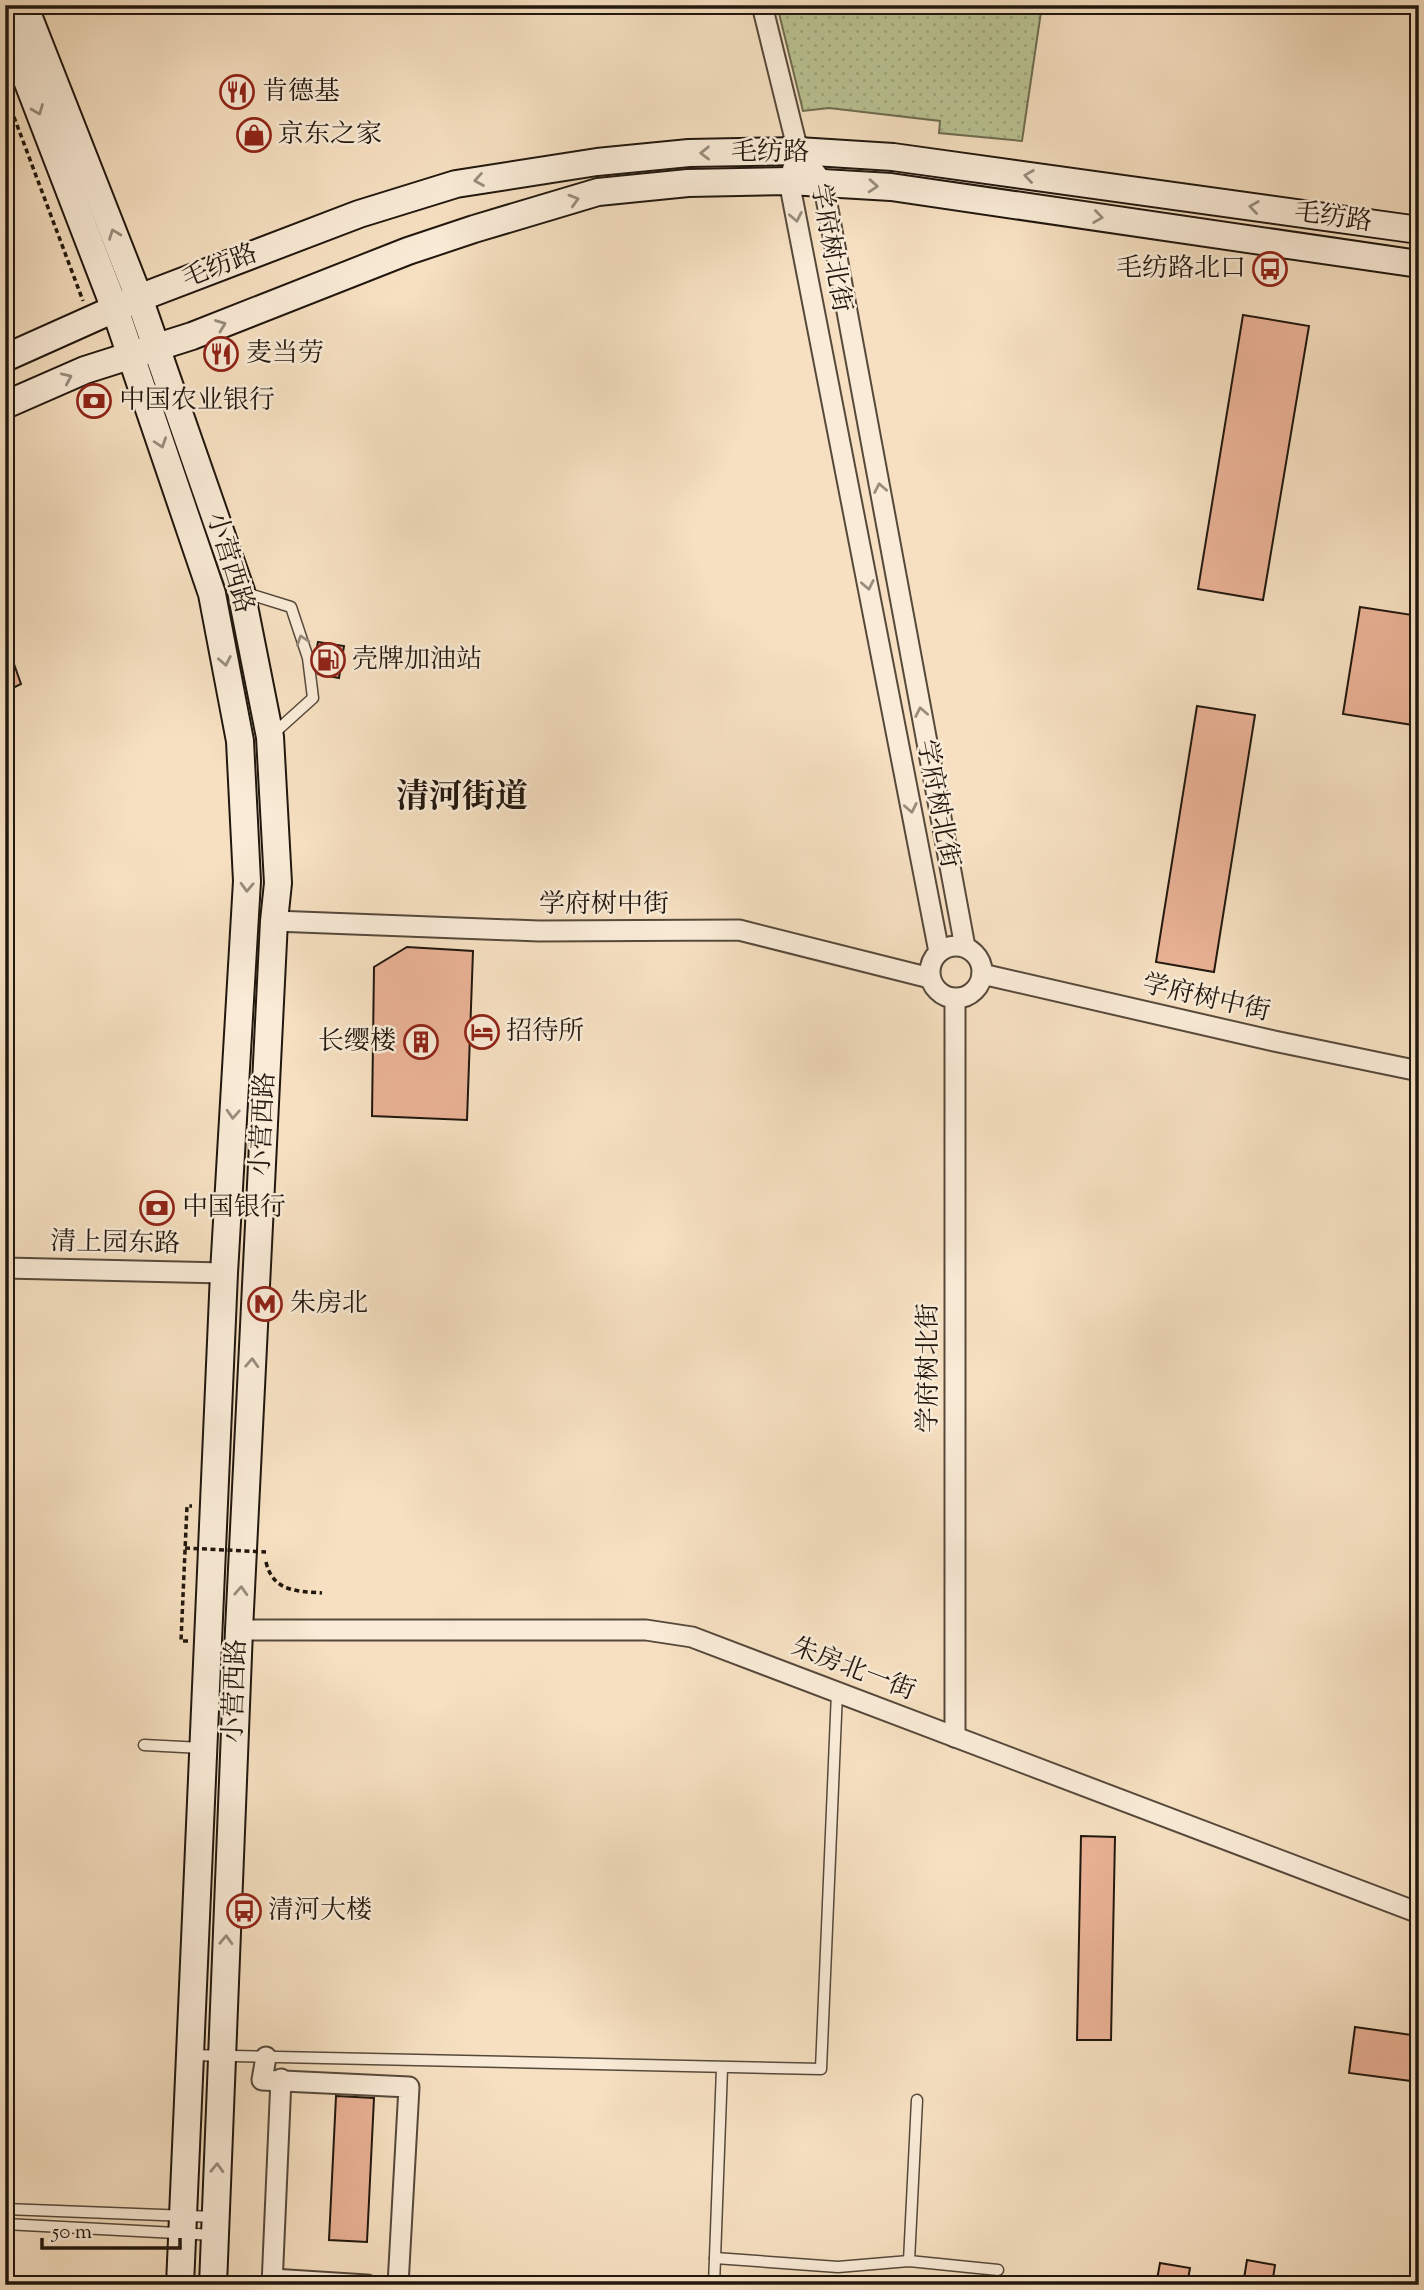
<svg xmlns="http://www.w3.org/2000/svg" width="1424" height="2290" font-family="'Sorts Mill Goudy','Noto Serif SC',serif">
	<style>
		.park { fill: url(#park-dots); stroke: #6e6d51; stroke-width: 2 }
		.building { fill: #eab296; stroke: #21170e; stroke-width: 2 }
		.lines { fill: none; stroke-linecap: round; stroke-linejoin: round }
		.lane-casing { stroke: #56493b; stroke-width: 13 }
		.street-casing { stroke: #56493b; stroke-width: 23 }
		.secondary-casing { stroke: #21170e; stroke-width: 30 }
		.path { stroke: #21170e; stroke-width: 3.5; stroke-dasharray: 5 3.5; stroke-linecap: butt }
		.lane { stroke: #f9ebd7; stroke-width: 10 }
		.street { stroke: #f9ebd7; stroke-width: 19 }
		.secondary { stroke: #f9ebd7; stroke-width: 26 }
		.path-bridge { stroke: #21170e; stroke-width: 3.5; stroke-dasharray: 5 3.5; stroke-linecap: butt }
		.oneway { stroke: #988c7d }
		.labels { text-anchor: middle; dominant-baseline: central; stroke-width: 5; stroke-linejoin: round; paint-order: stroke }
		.poi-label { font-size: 26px; fill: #21170e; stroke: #f9ebd7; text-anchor: start }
		.street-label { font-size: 26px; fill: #21170e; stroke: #f9ebd7 }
		.district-label { font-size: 33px; font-weight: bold; fill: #21170e; stroke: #f9ebd7 }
	</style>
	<defs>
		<pattern id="park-dots" width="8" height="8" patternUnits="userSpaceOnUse" patternTransform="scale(1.75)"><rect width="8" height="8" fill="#bac394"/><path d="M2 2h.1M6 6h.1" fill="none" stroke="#a0a77e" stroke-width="1.8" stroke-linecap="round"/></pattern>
	</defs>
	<rect width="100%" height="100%" fill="#f6e0c1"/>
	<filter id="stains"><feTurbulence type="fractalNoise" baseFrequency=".00286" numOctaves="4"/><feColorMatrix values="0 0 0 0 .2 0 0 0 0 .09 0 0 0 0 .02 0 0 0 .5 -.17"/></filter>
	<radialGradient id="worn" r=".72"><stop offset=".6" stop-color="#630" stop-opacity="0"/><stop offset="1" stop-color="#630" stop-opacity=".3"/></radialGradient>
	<polygon class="park" points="777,5 1042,5 1022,141 939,133 940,121 829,108 803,111"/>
	<g class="building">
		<polygon points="1243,315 1309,326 1263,600 1198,589"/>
		<polygon points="1360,607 1419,616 1419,726 1343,714"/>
		<polygon points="318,642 344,646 339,678 318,674 315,657"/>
		<polygon points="5,647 8,647 21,684 5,692"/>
		<polygon points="1197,706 1255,715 1214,972 1156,962"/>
		<polygon points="407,947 473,951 467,1120 372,1116 374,967"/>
		<polygon points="1081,1836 1115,1837 1111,2040 1077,2040"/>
		<polygon points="1355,2027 1419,2036 1419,2082 1349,2073"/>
		<polygon points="336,2096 374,2098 367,2242 329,2240"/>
		<polygon points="1247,2260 1275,2265 1272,2285 1243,2285"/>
		<polygon points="1160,2263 1190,2268 1187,2285 1156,2285"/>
	</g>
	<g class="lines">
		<g class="lane-casing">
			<g id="lane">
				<polyline points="243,592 291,607 308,658 313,698 273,734"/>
				<polyline points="144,1745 202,1748"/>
				<polyline points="190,2055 821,2069 837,1692"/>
				<polyline points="5,2209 215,2217"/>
				<polyline points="5,2224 214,2235"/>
				<polyline points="715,2258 838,2267 909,2261 998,2270"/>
				<polyline points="909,2261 917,2100"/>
				<polyline points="714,2285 722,2068"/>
			</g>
		</g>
		<g class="street-casing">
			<g id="street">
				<polyline points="762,5 798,151 823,182 965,947"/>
				<polyline points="798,151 789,181 939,952"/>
				<polyline points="274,921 539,931 739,930 930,978"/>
				<circle cx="956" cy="972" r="26"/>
				<polyline points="982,974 1274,1041 1419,1071"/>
				<polyline points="955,999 955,1737"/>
				<polyline points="5,1268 224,1273"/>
				<polyline points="239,1630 646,1630 692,1637 1419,1913"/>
				<polyline points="266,2057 262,2080 409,2087 398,2285"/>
				<polyline points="272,2279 367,2285"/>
				<polyline points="272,2285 281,2079"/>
			</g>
		</g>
		<g class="secondary-casing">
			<g id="secondary">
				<polyline points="24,5 139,298 241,591 270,737 278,883 274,921 239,1630 213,2285"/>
				<polyline points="5,23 115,309 212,594 240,741 247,881 224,1273 180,2285"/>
				<polyline points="5,358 139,298 359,214 456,184 597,162 689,153 798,151 893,157 1419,230"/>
				<polyline points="5,405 85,370 192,336 408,251 474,229 598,192 688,183 789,181 891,187 1419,264"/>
			</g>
		</g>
		<g class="path">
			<polyline points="5,93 83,301"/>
			<path d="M266 1562C273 1592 297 1591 322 1593"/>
			<polyline points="188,1641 181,1641 187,1506 192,1506"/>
		</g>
		<use href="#lane" class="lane"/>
		<use href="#street" class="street"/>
		<use href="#secondary" class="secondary"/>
		<polyline class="path-bridge" points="185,1548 266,1552"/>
	</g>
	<defs><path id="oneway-chevron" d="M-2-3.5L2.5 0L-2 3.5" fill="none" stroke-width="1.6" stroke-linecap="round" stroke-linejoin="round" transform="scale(1.75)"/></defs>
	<g class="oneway">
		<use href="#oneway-chevron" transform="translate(38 110) rotate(69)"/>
		<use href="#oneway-chevron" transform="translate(705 153) rotate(179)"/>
		<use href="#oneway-chevron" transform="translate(1029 176) rotate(-172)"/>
		<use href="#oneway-chevron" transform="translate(479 180) rotate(171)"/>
		<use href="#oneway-chevron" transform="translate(873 186) rotate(4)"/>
		<use href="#oneway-chevron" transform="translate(574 200) rotate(-16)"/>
		<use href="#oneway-chevron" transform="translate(1254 207) rotate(-172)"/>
		<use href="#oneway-chevron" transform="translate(796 217) rotate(79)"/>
		<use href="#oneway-chevron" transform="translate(1098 217) rotate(8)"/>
		<use href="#oneway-chevron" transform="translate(114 234) rotate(-111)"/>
		<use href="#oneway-chevron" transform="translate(221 325) rotate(-21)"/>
		<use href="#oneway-chevron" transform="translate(67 378) rotate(-24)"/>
		<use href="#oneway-chevron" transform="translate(161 443) rotate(71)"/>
		<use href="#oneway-chevron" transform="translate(880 488) rotate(-101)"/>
		<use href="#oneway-chevron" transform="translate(868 585) rotate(79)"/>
		<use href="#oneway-chevron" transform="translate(302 640) rotate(-109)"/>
		<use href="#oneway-chevron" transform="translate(225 661) rotate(79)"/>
		<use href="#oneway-chevron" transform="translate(921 712) rotate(-101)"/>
		<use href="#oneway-chevron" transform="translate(911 808) rotate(79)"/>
		<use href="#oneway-chevron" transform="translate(247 887) rotate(92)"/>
		<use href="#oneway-chevron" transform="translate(233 1114) rotate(93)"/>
		<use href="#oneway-chevron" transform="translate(252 1363) rotate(-87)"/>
		<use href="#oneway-chevron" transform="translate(241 1591) rotate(-87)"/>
		<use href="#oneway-chevron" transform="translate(226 1940) rotate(-88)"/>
		<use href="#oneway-chevron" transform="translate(217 2168) rotate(-88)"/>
	</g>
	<defs>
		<g id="restaurant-ring" transform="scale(1.75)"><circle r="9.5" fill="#f9ebd7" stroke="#8f2418" stroke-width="1.5"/><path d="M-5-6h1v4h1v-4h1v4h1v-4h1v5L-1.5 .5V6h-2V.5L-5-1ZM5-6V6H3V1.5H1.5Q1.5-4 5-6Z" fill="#8f2418"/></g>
		<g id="shop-ring" transform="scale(1.75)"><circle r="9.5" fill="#f9ebd7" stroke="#8f2418" stroke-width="1.5"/><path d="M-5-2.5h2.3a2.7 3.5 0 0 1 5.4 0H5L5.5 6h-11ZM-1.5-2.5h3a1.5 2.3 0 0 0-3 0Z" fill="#8f2418"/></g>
		<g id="bus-ring" transform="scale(1.75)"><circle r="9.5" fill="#f9ebd7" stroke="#8f2418" stroke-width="1.5"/><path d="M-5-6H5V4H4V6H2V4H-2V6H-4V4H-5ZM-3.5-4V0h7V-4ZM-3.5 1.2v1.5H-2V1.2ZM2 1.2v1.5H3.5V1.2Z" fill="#8f2418"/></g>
		<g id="bank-ring" transform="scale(1.75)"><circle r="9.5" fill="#f9ebd7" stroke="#8f2418" stroke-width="1.5"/><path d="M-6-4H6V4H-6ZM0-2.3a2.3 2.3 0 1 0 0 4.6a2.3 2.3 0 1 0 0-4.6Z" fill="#8f2418"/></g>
		<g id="fuel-ring" transform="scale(1.75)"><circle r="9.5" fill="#f9ebd7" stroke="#8f2418" stroke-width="1.5"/><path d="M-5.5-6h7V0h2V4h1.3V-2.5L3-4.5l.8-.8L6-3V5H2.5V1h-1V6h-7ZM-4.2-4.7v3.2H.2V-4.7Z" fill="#8f2418"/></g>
		<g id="hotel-ring" transform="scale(1.75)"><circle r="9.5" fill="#f9ebd7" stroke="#8f2418" stroke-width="1.5"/><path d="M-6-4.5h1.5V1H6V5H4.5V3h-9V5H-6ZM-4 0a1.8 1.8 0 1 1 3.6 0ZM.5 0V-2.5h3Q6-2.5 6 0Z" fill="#8f2418"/></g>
		<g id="building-ring" transform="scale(1.75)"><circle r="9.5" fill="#f9ebd7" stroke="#8f2418" stroke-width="1.5"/><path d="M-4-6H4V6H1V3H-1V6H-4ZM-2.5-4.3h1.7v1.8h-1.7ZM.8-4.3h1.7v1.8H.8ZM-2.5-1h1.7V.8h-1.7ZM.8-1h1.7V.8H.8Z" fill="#8f2418"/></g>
		<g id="metro-ring" transform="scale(1.75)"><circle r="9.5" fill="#f9ebd7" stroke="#8f2418" stroke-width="1.5"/><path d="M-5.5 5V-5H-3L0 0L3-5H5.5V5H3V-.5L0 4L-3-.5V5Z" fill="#8f2418"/></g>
	</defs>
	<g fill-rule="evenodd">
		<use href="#restaurant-ring" x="237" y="92"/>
		<use href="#shop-ring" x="254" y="135"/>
		<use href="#bus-ring" x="1270" y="269"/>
		<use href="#restaurant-ring" x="221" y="354"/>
		<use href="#bank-ring" x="94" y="401"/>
		<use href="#fuel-ring" x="328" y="660"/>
		<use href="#hotel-ring" x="482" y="1032"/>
		<use href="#building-ring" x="421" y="1042"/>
		<use href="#bank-ring" x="157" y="1208"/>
		<use href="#metro-ring" x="265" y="1304"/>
		<use href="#bus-ring" x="244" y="1911"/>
	</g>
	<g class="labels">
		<g class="poi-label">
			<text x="262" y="92">肯德基</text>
			<text x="278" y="135">京东之家</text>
			<text x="1246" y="269" text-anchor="end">毛纺路北口</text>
			<text x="246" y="354">麦当劳</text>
			<text x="119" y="401">中国农业银行</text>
			<text x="352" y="660">壳牌加油站</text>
			<text x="506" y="1032">招待所</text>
			<text x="396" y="1042" text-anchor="end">长缨楼</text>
			<text x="182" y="1208">中国银行</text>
			<text x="290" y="1304">朱房北</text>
			<text x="268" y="1911">清河大楼</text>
		</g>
		<g class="street-label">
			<text x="770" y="153">毛纺路</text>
			<text transform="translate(1333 218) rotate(8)">毛纺路</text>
			<text transform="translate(830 248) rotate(80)">学府树北街</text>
			<text transform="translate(220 267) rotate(-21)">毛纺路</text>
			<text transform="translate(229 563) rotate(73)">小营西路</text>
			<text transform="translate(937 804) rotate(79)">学府树北街</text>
			<text x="604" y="905">学府树中街</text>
			<text transform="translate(1206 999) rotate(13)">学府树中街</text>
			<text transform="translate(264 1124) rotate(-87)">小营西路</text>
			<text transform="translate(115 1244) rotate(1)">清上园东路</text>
			<text transform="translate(929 1368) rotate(-90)">学府树北街</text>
			<text transform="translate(853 1670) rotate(21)">朱房北一街</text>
			<text transform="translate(236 1691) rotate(-88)">小营西路</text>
		</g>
		<g class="district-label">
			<text x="462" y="799">清河街道</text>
		</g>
	</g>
	<rect width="1424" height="2290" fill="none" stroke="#f6e0c1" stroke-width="28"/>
	<rect x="7" y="7" width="1410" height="2276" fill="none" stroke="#21170e" stroke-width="3.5"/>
	<rect x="14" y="14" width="1396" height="2262" fill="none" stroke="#21170e" stroke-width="2"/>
	<path d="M42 2238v10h138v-10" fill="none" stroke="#21170e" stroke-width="3.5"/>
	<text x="52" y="2238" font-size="21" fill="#21170e" stroke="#f9ebd7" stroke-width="5" paint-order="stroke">50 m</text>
	<rect width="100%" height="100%" filter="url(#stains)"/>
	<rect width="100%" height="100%" fill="url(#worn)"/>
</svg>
